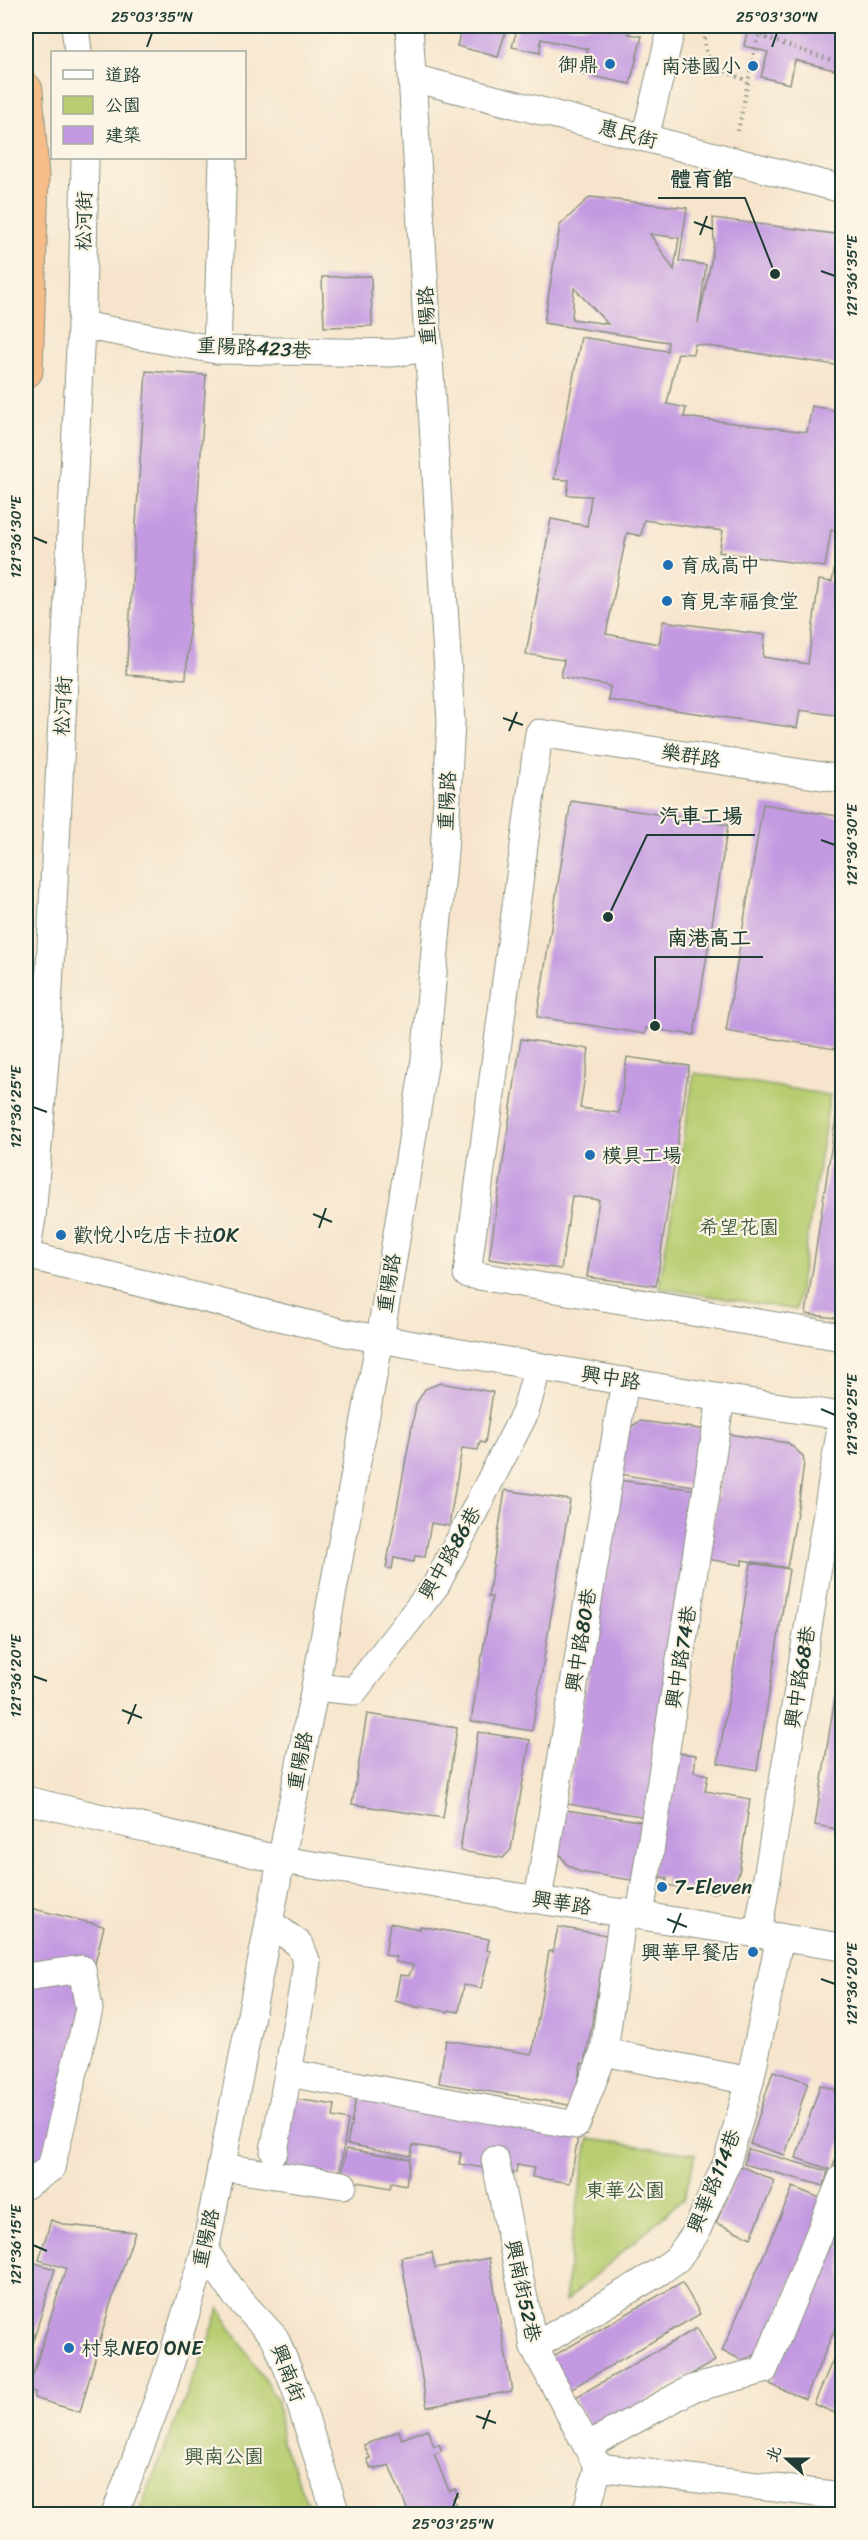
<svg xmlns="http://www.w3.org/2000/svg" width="868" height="2540" font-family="Sriracha,'LXGW WenKai TC',sans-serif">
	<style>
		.green { fill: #b8cd71; stroke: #6c8552; stroke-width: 1.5 }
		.building { fill: #c39ae1; fill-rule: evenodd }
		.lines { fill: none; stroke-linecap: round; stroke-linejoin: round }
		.minor-casing { stroke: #8a9180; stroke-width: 29 }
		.highway-casing { stroke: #8a9180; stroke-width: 35 }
		.path { stroke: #8a9180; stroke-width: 4; stroke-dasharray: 1.5 4.5; stroke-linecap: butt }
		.minor { stroke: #fff; stroke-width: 27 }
		.highway { stroke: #f7bd88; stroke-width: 33 }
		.path-bridge { stroke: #8a9180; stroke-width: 4; stroke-dasharray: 1.5 4.5; stroke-linecap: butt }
		.ticks { fill: none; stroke: #1f3d34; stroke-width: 2 }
		.poi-dot { fill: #1f6fb2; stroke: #fcf5e5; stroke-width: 2 }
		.labels { text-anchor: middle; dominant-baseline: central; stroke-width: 4.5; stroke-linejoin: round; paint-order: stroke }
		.poi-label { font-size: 20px; fill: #1f3d34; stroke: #fcf5e5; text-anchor: start }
		.street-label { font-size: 20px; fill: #1f3d34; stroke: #fcf5e5 }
		.park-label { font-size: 20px; fill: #3e5a40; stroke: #fcf5e5 }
		.leader { fill: none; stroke: #1f3d34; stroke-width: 2 }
		.callout-dot { fill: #1f3d34; stroke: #fcf5e5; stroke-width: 2 }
		.callout-label { font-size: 21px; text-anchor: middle; font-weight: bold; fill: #1f3d34; stroke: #fcf5e5; stroke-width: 4.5; stroke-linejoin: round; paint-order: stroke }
		.neatline { fill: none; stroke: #1f3d34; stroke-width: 2 }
		.ticks-label { font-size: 15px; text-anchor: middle; fill: #1f3d34 }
	</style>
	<rect width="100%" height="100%" fill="#fcf5e5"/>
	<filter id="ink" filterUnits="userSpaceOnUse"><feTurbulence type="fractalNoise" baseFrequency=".0167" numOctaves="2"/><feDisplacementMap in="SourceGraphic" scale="12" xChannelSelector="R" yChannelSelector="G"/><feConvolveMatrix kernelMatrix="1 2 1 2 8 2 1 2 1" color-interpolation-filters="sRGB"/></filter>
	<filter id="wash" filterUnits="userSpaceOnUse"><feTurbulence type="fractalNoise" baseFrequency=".008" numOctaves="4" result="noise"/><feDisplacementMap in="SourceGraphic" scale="24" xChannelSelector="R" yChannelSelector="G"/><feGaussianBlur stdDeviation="1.35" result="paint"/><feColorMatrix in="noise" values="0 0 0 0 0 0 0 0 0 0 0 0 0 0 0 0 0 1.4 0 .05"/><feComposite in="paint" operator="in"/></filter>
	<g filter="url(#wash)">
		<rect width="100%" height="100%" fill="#f6e5cc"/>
		<g class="green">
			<polygon points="694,1073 830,1095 796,1310 659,1288"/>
			<polygon points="588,2139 696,2154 684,2198 565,2302 572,2238"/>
			<polygon points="219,2308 277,2400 282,2443 312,2514 138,2514 208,2342"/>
		</g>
		<g id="blocks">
			<g class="building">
				<polygon points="462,26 507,26 498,57 457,46"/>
				<polygon points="518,26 630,26 628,34 642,36 630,84 582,74 588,49 541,39 540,53 512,47"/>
				<polygon points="725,26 842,26 842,72 795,60 790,84 761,77 768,52 744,46 747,32"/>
				<path d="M590 197 687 208 679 261 706 265 698 323 711 262 714 242 713 218 842 235V366L695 344 693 354 678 353 667 404 686 408 684 417 807 432 812 406 840 411 842 405V532L831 530 825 567 719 552 723 531 644 520 641 536 627 533 606 634 659 644 663 621 765 635 763 657 808 664 819 580 832 582 838 550 842 551V716L800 710 797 728 608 700 610 686 561 677 564 660 526 654 551 519 587 526 591 496 567 495 569 480 554 479 581 337 667 351 668 342 544 323 560 225ZM650 234 679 238 674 270ZM574 288 608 324 572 319Z"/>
				<polygon points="371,276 372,326 324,327 322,277"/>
				<polygon points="146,371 206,375 186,679 126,675"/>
				<polygon points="571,801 728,825 694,1035 646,1028 645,1034 537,1017"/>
				<polygon points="763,804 842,817 842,1002 835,1049 726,1031"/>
				<polygon points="521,1039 589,1049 580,1108 619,1113 627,1057 689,1066 656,1286 587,1277 599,1200 572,1196 561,1269 489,1259"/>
				<polygon points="839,1096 842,1096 842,1319 806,1314"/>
				<polygon points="440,1383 493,1392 485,1443 480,1442 478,1450 462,1448 449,1526 431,1523 425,1557 415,1556 414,1562 394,1558 392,1569 386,1568 416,1404 425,1389"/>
				<polygon points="640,1421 708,1430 699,1487 619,1474 625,1435 632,1426"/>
				<polygon points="728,1434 788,1443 803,1456 804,1463 799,1501 787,1568 742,1560 742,1565 707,1559"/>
				<polygon points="618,1480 698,1490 646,1817 567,1804"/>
				<polygon points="505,1490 570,1500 532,1731 471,1721 492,1597 488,1597"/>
				<polygon points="841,1532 842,1532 842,1568 836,1567"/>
				<polygon points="751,1563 789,1569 757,1770 718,1763"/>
				<polygon points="841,1658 842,1658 842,1830 815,1825"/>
				<polygon points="367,1714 457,1728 443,1818 352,1804"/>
				<polygon points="478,1732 530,1740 511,1850 503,1858 460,1851"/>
				<polygon points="670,1752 696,1755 694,1772 708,1775 705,1791 750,1799 739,1873 732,1886 725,1890 713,1893 666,1885 667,1878 651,1876"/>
				<polygon points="566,1810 646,1822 637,1881 580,1872 566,1864 559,1853"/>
				<polygon points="26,1907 104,1926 41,2189 26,2185"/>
				<polygon points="390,1923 420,1929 420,1926 489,1939 487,1950 490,1951 481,1988 464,1985 459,2012 449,2010 448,2012 421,2006 420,2008 395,2001 400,1975 409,1976 413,1965 395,1962 396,1957 385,1955"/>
				<polygon points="558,1927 607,1935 585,2064 581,2063 574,2106 439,2083 446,2040 532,2054 549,1951 553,1952"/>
				<polygon points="773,2071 808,2082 785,2155 750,2144"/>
				<polygon points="820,2085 842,2092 842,2138 832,2170 796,2158"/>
				<polygon points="356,2098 578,2137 570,2183 532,2177 534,2168 517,2165 516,2173 459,2164 461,2153 413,2145 411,2156 347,2144"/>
				<polygon points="295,2099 335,2105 333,2117 348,2120 339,2176 284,2168"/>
				<polygon points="346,2149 410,2159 406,2185 392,2182 390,2188 341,2179"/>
				<polygon points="748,2149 828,2171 824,2186 744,2164"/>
				<polygon points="740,2166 775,2181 751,2238 716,2223"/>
				<polygon points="793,2187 827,2201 762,2352 743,2360 722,2351"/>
				<polygon points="842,2216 842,2312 805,2399 770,2384"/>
				<polygon points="51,2220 66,2225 135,2232 110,2305 80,2412 34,2398 35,2392 28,2390 66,2268 39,2260"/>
				<polygon points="432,2252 435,2268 489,2258 512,2391 427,2407 401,2257"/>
				<polygon points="26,2260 55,2269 26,2364"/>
				<polygon points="682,2282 700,2314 567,2391 548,2359"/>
				<polygon points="697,2328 715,2361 592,2431 574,2398"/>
				<polygon points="842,2338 842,2416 814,2404"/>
				<polygon points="427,2429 434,2446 439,2444 442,2451 434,2454 449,2491 455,2489 458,2496 453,2498 460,2514 409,2514 389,2465 375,2470 374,2468 371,2469 367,2459 370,2458 364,2445 399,2431 402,2439"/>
			</g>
		</g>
	</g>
	<g filter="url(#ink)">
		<use href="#blocks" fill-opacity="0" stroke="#8a9180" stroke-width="1.5"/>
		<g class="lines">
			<g class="minor-casing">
				<g id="minor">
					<polyline points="75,26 78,52"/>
					<polyline points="413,78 842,189"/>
					<polyline points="645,138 672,26"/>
					<polyline points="81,325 217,350 393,353 429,348"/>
					<polyline points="217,350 223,158"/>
					<polyline points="842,779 539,733 467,1274 842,1337"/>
					<polyline points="26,1254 32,1218 46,1049 82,307 85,158"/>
					<polyline points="26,1255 345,1333 721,1398 842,1416"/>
					<polyline points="315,1687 354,1691 436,1585 525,1413 538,1366"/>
					<polyline points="26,1800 281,1860 842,1947"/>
					<polyline points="538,1899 625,1381"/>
					<polyline points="623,1912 604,2052 750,2081"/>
					<polyline points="640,1915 721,1398"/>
					<polyline points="269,1922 300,1945 307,1963 288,2073 576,2125 604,2052"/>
					<polyline points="758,1933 842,1421"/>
					<polyline points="26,1977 82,1969 89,2009 51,2168 26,2185"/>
					<polyline points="274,2151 288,2073"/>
					<polyline points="495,2160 534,2347 598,2467 586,2514"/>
					<polyline points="221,2167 343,2185"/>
					<polyline points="205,2251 236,2296 275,2338 295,2387 336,2514"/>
					<polyline points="534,2347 659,2272 677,2259 695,2234 727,2162 750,2081 780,1937"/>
					<polyline points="587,2446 691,2389 764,2370 842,2178"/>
					<polyline points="598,2467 842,2496"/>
					<polyline points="115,2514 165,2381 205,2251 315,1687 380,1339 425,1060 444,851 451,722 409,26"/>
				</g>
			</g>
			<g class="highway-casing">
				<polyline id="highway" points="26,90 32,177 26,371"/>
			</g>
			<g class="path">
				<path d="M707 26C698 61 719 70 748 81"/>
				<polyline points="766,38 842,64"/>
				<polyline points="738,131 755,48 762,26"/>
			</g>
			<use href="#minor" class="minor"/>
			<use href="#highway" class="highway"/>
			<polyline class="path-bridge" points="755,26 766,38"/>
		</g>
	</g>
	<path class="ticks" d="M147 47 152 33M772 47 777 33M694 222 713 229M700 235 707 216M821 271 835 276M33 537 47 543M503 718 523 725M509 731 517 712M821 840 835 845M33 1107 47 1112M313 1214 332 1222M319 1228 326 1208M821 1409 835 1415M33 1676 47 1681M122 1710 142 1718M128 1724 136 1704M667 1919 687 1927M673 1933 681 1913M821 1979 835 1984M33 2245 47 2251M476 2416 496 2423M483 2429 490 2410M453 2507 458 2493"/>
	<g class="poi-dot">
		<circle cx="610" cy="64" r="6"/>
		<circle cx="753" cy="66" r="6"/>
		<circle cx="668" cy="565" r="6"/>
		<circle cx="667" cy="601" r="6"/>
		<circle cx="590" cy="1155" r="6"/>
		<circle cx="61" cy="1235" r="6"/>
		<circle cx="662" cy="1887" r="6"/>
		<circle cx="753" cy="1952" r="6"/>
		<circle cx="69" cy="2348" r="6"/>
	</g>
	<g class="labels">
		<g class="poi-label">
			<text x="598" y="64" text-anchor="end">御鼎</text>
			<text x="741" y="66" text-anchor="end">南港國小</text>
			<text x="680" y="565">育成高中</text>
			<text x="679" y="601">育見幸福食堂</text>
			<text x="602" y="1155">模具工場</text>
			<text x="73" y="1235">歡悅小吃店卡拉OK</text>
			<text x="674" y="1887">7-Eleven</text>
			<text x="741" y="1952" text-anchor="end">興華早餐店</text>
			<text x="81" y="2348">村泉NEO ONE</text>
		</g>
		<g class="street-label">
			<text transform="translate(628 134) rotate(15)">惠民街</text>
			<text transform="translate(84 221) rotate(-89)">松河街</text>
			<text transform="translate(427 316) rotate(-93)">重陽路</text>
			<text transform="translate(254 348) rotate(3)">重陽路423巷</text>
			<text transform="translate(63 706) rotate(-87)">松河街</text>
			<text transform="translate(691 756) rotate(9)">樂群路</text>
			<text transform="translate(447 801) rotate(-87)">重陽路</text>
			<text transform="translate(389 1283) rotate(-81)">重陽路</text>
			<text transform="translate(611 1378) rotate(9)">興中路</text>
			<text transform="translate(450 1553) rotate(-60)">興中路86巷</text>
			<text transform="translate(581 1640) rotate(-81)">興中路80巷</text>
			<text transform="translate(681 1657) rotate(-81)">興中路74巷</text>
			<text transform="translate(800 1677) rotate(-81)">興中路68巷</text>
			<text transform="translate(300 1761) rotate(-79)">重陽路</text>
			<text transform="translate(562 1903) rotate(9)">興華路</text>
			<text transform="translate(714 2181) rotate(-68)">興華路114巷</text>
			<text transform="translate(206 2238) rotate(-77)">重陽路</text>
			<text transform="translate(523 2291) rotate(78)">興南街52巷</text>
			<text transform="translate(288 2373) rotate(69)">興南街</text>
		</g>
		<g class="park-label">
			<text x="739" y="1227">希望花園</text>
			<text x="625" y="2190">東華公園</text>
			<text x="224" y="2456">興南公園</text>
		</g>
	</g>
	<path class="leader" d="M775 274L745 198H658M608 917L647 835H755M655 1026L655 957H763"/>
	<g class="callout-dot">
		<circle cx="775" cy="274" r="6"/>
		<circle cx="608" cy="917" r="6"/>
		<circle cx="655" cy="1026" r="6"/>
	</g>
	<g class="callout-label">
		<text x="702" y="186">體育館</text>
		<text x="701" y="823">汽車工場</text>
		<text x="709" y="945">南港高工</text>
	</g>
	<rect width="868" height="2540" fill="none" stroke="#fcf5e5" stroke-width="66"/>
	<rect x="51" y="51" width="195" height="108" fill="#fcf5e5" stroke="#a4ab9e" stroke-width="1.5"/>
	<rect x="63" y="70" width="30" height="9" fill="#ffffff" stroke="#a4ab9e" stroke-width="1.5"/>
	<text x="105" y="81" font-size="18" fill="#1f3d34">道路</text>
	<rect x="63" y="96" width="30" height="18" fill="#b8cd71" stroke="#a4ab9e" stroke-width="1.5"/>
	<text x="105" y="111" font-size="18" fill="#1f3d34">公園</text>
	<rect x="63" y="126" width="30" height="18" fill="#c39ae1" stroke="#a4ab9e" stroke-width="1.5"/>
	<text x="105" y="141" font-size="18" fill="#1f3d34">建築</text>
	<g transform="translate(787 2459) rotate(291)" stroke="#fcf5e5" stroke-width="4.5" paint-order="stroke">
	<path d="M0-4.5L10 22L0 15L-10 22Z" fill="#1f3d34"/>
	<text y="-9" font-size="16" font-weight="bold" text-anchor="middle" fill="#1f3d34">北</text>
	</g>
	<rect x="33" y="33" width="802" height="2474" class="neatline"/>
	<g class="ticks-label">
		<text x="152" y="22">25°03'35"N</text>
		<text x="777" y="22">25°03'30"N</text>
		<text transform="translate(852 276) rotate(-90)" y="5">121°36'35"E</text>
		<text transform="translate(16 537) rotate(-90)" y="5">121°36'30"E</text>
		<text transform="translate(852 845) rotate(-90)" y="5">121°36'30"E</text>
		<text transform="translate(16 1107) rotate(-90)" y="5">121°36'25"E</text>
		<text transform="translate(852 1415) rotate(-90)" y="5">121°36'25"E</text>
		<text transform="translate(16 1676) rotate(-90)" y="5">121°36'20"E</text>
		<text transform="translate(852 1984) rotate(-90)" y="5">121°36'20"E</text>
		<text transform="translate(16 2245) rotate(-90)" y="5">121°36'15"E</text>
		<text x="453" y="2529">25°03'25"N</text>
	</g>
</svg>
